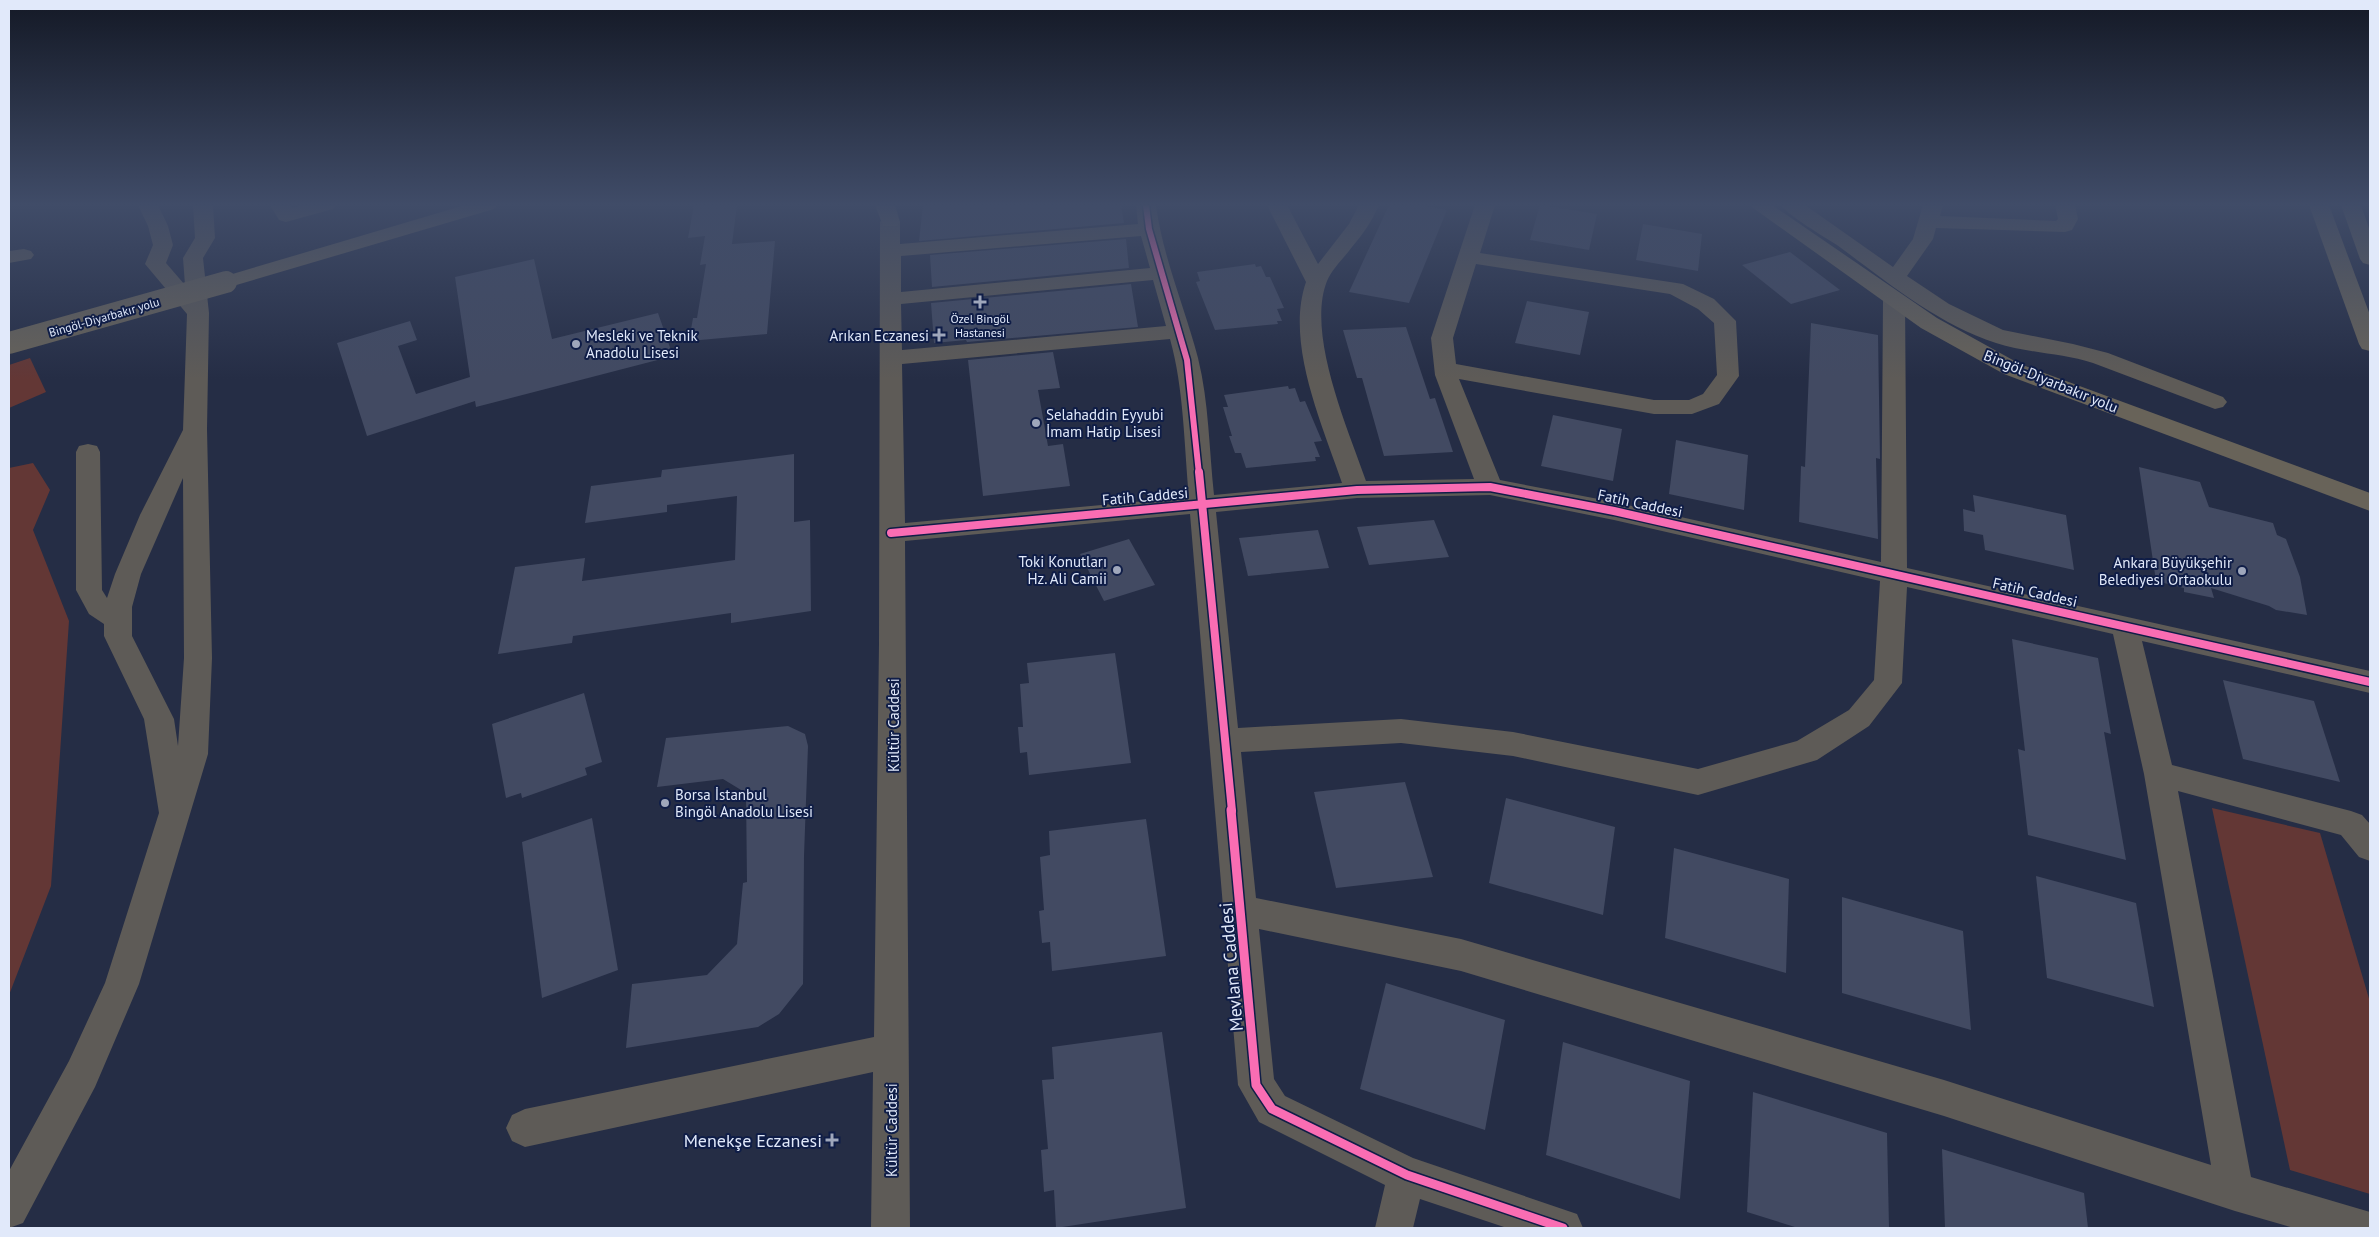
<svg xmlns="http://www.w3.org/2000/svg" width="2379" height="1237" font-family="'PT Sans',sans-serif">
	<style>
		.green { fill: #633735 }
		.building { fill: #424a62 }
		.lines { fill: none; stroke-linecap: round; stroke-linejoin: round }
		.minor { fill: #5e5b57; fill-rule: evenodd }
		.major { fill: #686359; fill-rule: evenodd }
		.major-bridge { stroke: #686359; stroke-width: 22 }
		.cycleway-far2-casing { stroke: #0f1d47; stroke-width: 9 }
		.cycleway-far1-casing { stroke: #0f1d47; stroke-width: 11 }
		.cycleway-casing { stroke: #0f1d47; stroke-width: 12 }
		.cycleway-far2 { stroke: #f96db3; stroke-width: 6 }
		.cycleway-far1 { stroke: #f96db3; stroke-width: 8 }
		.cycleway { stroke: #f96db3; stroke-width: 9 }
		.poi-dot { fill: #9fa7bb; stroke: #0f1d47; stroke-width: 2 }
		.labels { text-anchor: middle; dominant-baseline: central; stroke-width: 4; stroke-linejoin: round; paint-order: stroke }
		.far-street-label { font-size: 12px; fill: #e1e9fa; stroke: #0f1d47 }
		.far-poi-label { font-size: 12px; fill: #e1e9fa; stroke: #0f1d47 }
		.poi-label { font-size: 15px; fill: #e1e9fa; stroke: #0f1d47; text-anchor: start }
		.street-label { font-size: 15px; fill: #e1e9fa; stroke: #0f1d47 }
		.near-street-label { font-size: 18px; fill: #e1e9fa; stroke: #0f1d47 }
		.near-poi-label { font-size: 18px; fill: #e1e9fa; stroke: #0f1d47; text-anchor: end }
	</style>
	<rect width="100%" height="100%" fill="#252d45"/>
	<g class="green">
		<polygon points="30,358 46,392 9,408 9,365"/>
		<polygon points="33,463 50,490 33,530 69,621 51,886 9,995 9,468"/>
		<polygon points="2212,808 2320,833 2370,1002 2370,1194 2290,1170"/>
	</g>
	<g class="building">
		<polygon points="694,205 737,205 732,244 775,241 767,334 689,341 693,318 697,318 706,264 700,265 705,236 688,238"/>
		<polygon points="923,205 1121,205 1124,223 919,241"/>
		<polygon points="1389,205 1419,205 1447,210 1409,303 1349,292"/>
		<polygon points="1540,205 1597,214 1589,250 1530,240"/>
		<polygon points="1643,224 1702,234 1698,271 1636,260"/>
		<polygon points="1126,239 1129,268 932,287 930,255"/>
		<polygon points="1790,252 1840,290 1791,304 1742,265"/>
		<polygon points="534,259 552,339 658,313 673,356 476,407 475,401 367,436 337,343 410,321 417,340 398,346 416,394 470,377 455,277"/>
		<polygon points="1255,264 1256,267 1261,266 1266,277 1270,277 1284,308 1277,309 1282,321 1277,321 1278,324 1215,330 1196,282 1200,281 1197,272"/>
		<polygon points="1131,284 1138,327 967,342 966,340 934,343 931,303"/>
		<polygon points="1527,301 1589,312 1580,355 1515,343"/>
		<polygon points="1811,323 1878,335 1880,459 1876,458 1878,539 1799,522 1801,466 1805,467"/>
		<polygon points="1406,327 1430,399 1435,398 1453,452 1384,456 1362,378 1357,378 1343,330"/>
		<polygon points="1053,352 1060,388 1038,390 1048,446 1063,444 1070,486 983,496 968,360"/>
		<polygon points="1288,386 1289,389 1295,388 1300,402 1305,401 1322,441 1314,442 1320,457 1315,457 1316,461 1246,468 1241,453 1235,453 1229,436 1232,436 1223,407 1228,407 1224,395"/>
		<polygon points="1553,415 1622,429 1613,481 1541,466"/>
		<polygon points="1676,440 1748,455 1744,510 1669,494"/>
		<polygon points="794,454 794,522 810,520 811,611 731,623 731,613 573,636 572,643 498,654 515,567 585,558 582,581 735,560 737,496 667,505 667,512 585,523 591,486 661,477 662,470"/>
		<polygon points="2139,467 2200,482 2209,507 2273,523 2277,535 2286,539 2300,577 2307,615 2276,610 2269,606 2211,588 2214,598 2184,592 2184,588 2156,581"/>
		<polygon points="1973,495 2066,515 2074,570 1985,550 1983,535 1964,531 1963,509 1975,512"/>
		<polygon points="1434,520 1449,557 1369,565 1357,527"/>
		<polygon points="1318,530 1329,568 1248,576 1239,538"/>
		<polygon points="1129,539 1155,585 1104,601 1080,554"/>
		<polygon points="2012,639 2098,658 2111,734 2104,732 2126,860 2028,835 2018,749 2025,751"/>
		<polygon points="1115,653 1131,763 1029,775 1027,752 1020,753 1018,727 1023,727 1020,684 1029,683 1027,663"/>
		<polygon points="2223,680 2314,701 2340,782 2243,759"/>
		<polygon points="584,693 602,762 585,768 587,775 522,798 521,793 506,798 492,724"/>
		<polygon points="788,726 805,734 808,746 804,856 803,984 779,1014 758,1027 626,1048 632,984 707,975 737,944 743,883 747,882 746,793 723,779 657,787 666,738"/>
		<polygon points="1405,782 1433,877 1336,888 1314,792"/>
		<polygon points="1506,798 1615,827 1603,915 1489,883"/>
		<polygon points="592,818 618,970 542,998 522,842"/>
		<polygon points="1146,819 1166,956 1052,971 1050,942 1042,943 1039,911 1044,910 1040,857 1050,855 1049,831"/>
		<polygon points="1674,848 1789,879 1786,973 1665,938"/>
		<polygon points="2036,876 2136,903 2154,1007 2047,978"/>
		<polygon points="1842,897 1963,931 1971,1030 1842,993"/>
		<polygon points="1386,983 1505,1020 1485,1130 1360,1089"/>
		<polygon points="1162,1032 1186,1208 1056,1228 1054,1190 1044,1192 1041,1150 1048,1149 1042,1080 1054,1079 1052,1047"/>
		<polygon points="1563,1042 1690,1081 1680,1199 1546,1155"/>
		<polygon points="1753,1092 1887,1133 1889,1228 1798,1228 1747,1212"/>
		<polygon points="1942,1149 2084,1193 2088,1228 1945,1228"/>
	</g>
	<g class="lines">
		<g class="minor">
			<path d="M138 205H158L168 226 173 245 166 263 185 285 183 258 195 238 193 205H213L215 238 203 258 209 313 207 429 212 658 208 754 139 984 95 1087 23 1223 9 1228V1171L69 1061 105 983 159 813 144 719 104 636V624L89 614 76 590V452L79 446 88 444 97 446 100 452 102 590 107 598 115 574 140 515 183 430 187 314 145 264 153 245 148 226ZM183 478 184 658 178 746 174 719 132 636V607L141 574Z"/>
			<polygon points="270,205 290,205 292,208 303,205 336,205 333,209 286,222 279,220"/>
			<path d="M1136 205H1156C1163 258 1185 308 1198 358 1209 402 1209 450 1214 495L1342 483C1322 424 1285 343 1306 282L1267 205H1287L1318 264 1349 224 1359 205H1379C1372 221 1363 234 1352 247 1344 258 1332 269 1327 281 1306 334 1348 429 1366 481L1474 479 1435 375 1431 338 1475 205H1495L1480 253 1683 284 1714 299 1736 321 1739 376 1719 404 1692 414H1654L1459 379 1500 480 1614 502 1881 562 1883 300 1886 295 1894 294 1902 295 1905 300 1907 568 2370 671V693L2142 641 2172 765 2351 811 2362 815 2370 824V861L2359 857 2341 835 2178 791 2251 1177 2370 1212V1228H2294L2235 1211 1944 1116 1461 971 1259 929 1274 1079 1285 1096 1413 1158 1577 1214 1583 1228H1507L1420 1199 1413 1228H1375L1385 1185 1259 1122 1238 1085 1190 514 905 541 910 1228H871L873 1072 525 1147 512 1141 506 1128 512 1115 525 1109 874 1037 879 644 880 222 883 218H897L900 222V244L1138 224ZM1141 236 1150 268 901 292V256ZM1476 264 1670 294 1698 309 1714 323 1717 375 1703 394 1689 400H1654L1456 364 1453 338ZM1153 280 1166 326 902 350 901 304ZM1170 339C1184 389 1184 444 1189 497L905 523 902 364ZM1490 495 1614 520 1880 581 1874 680 1849 710 1797 741 1698 769 1513 732 1401 719 1238 728 1216 512 1357 498ZM1907 587 2113 634 2144 774 2211 1165 1944 1080 1461 939 1256 898 1241 752 1401 743 1513 756 1698 795 1817 760 1869 726 1902 683Z"/>
			<path d="M1781 205H1805L1893 267 1913 239 1923 205H1943L1940 216 2056 221 2058 219 2055 205H2075L2078 219 2072 230 2065 232 1936 228 1933 239 1907 276 1949 304 2003 330 2073 344 2108 353 2223 397 2227 402 2223 407 2215 409 2093 363C2061 353 2027 353 1996 343 1937 324 1886 281 1837 245 1823 236 1790 217 1781 205Z"/>
			<polygon points="24,249 31,251 34,255 31,259 9,263 9,251"/>
		</g>
		<g class="major">
			<polygon points="465,205 497,205 494,209 233,286 226,288 219,286 215,282 219,278"/>
			<polygon points="875,205 895,205 900,222 897,226 883,226"/>
			<polygon points="1749,205 1772,205 1937,318 2020,364 2370,493 2370,511 2004,374 1921,328"/>
			<polygon points="2309,205 2329,205 2370,315 2370,351 2362,349 2359,344"/>
			<polygon points="2341,205 2361,205 2370,231 2370,265 2363,263 2360,259"/>
		</g>
		<polyline class="major-bridge" points="9,343 226,282"/>
		<g class="cycleway-far2-casing">
			<polyline id="cycleway-far2" points="1146,205 1149,229 1187,360 1199,474"/>
		</g>
		<g class="cycleway-far1-casing">
			<g id="cycleway-far1">
				<polyline points="1199,472 1232,811"/>
				<polyline points="891,533 1357,490 1490,487 1614,511 2370,682"/>
			</g>
		</g>
		<g class="cycleway-casing">
			<polyline id="cycleway" points="1231,810 1256,1085 1272,1109 1407,1175 1563,1228"/>
		</g>
		<use href="#cycleway-far2" class="cycleway-far2"/>
		<use href="#cycleway-far1" class="cycleway-far1"/>
		<use href="#cycleway" class="cycleway"/>
	</g>
	<linearGradient id="sky" x2="0" y2="1"><stop stop-color="#141926"/><stop offset="0.54" stop-color="#404c68"/><stop offset="1" stop-color="#404c68" stop-opacity="0"/></linearGradient>
	<rect width="2379" height="379" fill="url(#sky)"/>
	<g class="poi-dot">
		<path d="M977.5 294.5h5v5h5v5h-5v5h-5v-5h-5v-5h5z"/>
		<path d="M936.5 327.5h5v5h5v5h-5v5h-5v-5h-5v-5h5z"/>
		<circle cx="576" cy="344" r="5"/>
		<circle cx="1036" cy="423" r="5"/>
		<circle cx="1117" cy="570" r="5"/>
		<circle cx="2242" cy="571" r="5"/>
		<circle cx="665" cy="803" r="5"/>
		<path d="M829.5 1132.5h5v5h5v5h-5v5h-5v-5h-5v-5h5z"/>
	</g>
	<g class="labels">
		<g class="far-street-label">
			<text transform="translate(104 317) rotate(-16)">Bingöl-Diyarbakır yolu</text>
		</g>
		<g class="far-poi-label">
			<text x="980" y="318">Özel Bingöl<tspan x="980" dy="14">Hastanesi</tspan></text>
		</g>
		<g class="poi-label">
			<text x="586" y="335">Mesleki ve Teknik<tspan x="586" dy="17">Anadolu Lisesi</tspan></text>
			<text x="929" y="335" text-anchor="end">Arıkan Eczanesi</text>
			<text x="1046" y="414">Selahaddin Eyyubi<tspan x="1046" dy="17">İmam Hatip Lisesi</tspan></text>
			<text x="1107" y="561" text-anchor="end">Toki Konutları<tspan x="1107" dy="17">Hz. Ali Camii</tspan></text>
			<text x="2232" y="562" text-anchor="end">Ankara Büyükşehir<tspan x="2232" dy="17">Belediyesi Ortaokulu</tspan></text>
			<text x="675" y="794">Borsa İstanbul<tspan x="675" dy="17">Bingöl Anadolu Lisesi</tspan></text>
		</g>
		<g class="street-label">
			<text transform="translate(2051 381) rotate(22)">Bingöl-Diyarbakır yolu</text>
			<text transform="translate(1145 496) rotate(-5)">Fatih Caddesi</text>
			<text transform="translate(1640 503) rotate(12)">Fatih Caddesi</text>
			<text transform="translate(2035 592) rotate(13)">Fatih Caddesi</text>
			<text transform="translate(893 725) rotate(-90)">Kültür Caddesi</text>
			<text transform="translate(891 1130) rotate(-90)">Kültür Caddesi</text>
		</g>
		<g class="near-street-label">
			<text transform="translate(1231 967) rotate(-95)">Mevlana Caddesi</text>
		</g>
		<g class="near-poi-label">
			<text x="822" y="1140">Menekşe Eczanesi</text>
		</g>
	</g>
	<rect width="2379" height="1237" fill="none" stroke="#e1e9fa" stroke-width="20"/>
</svg>
